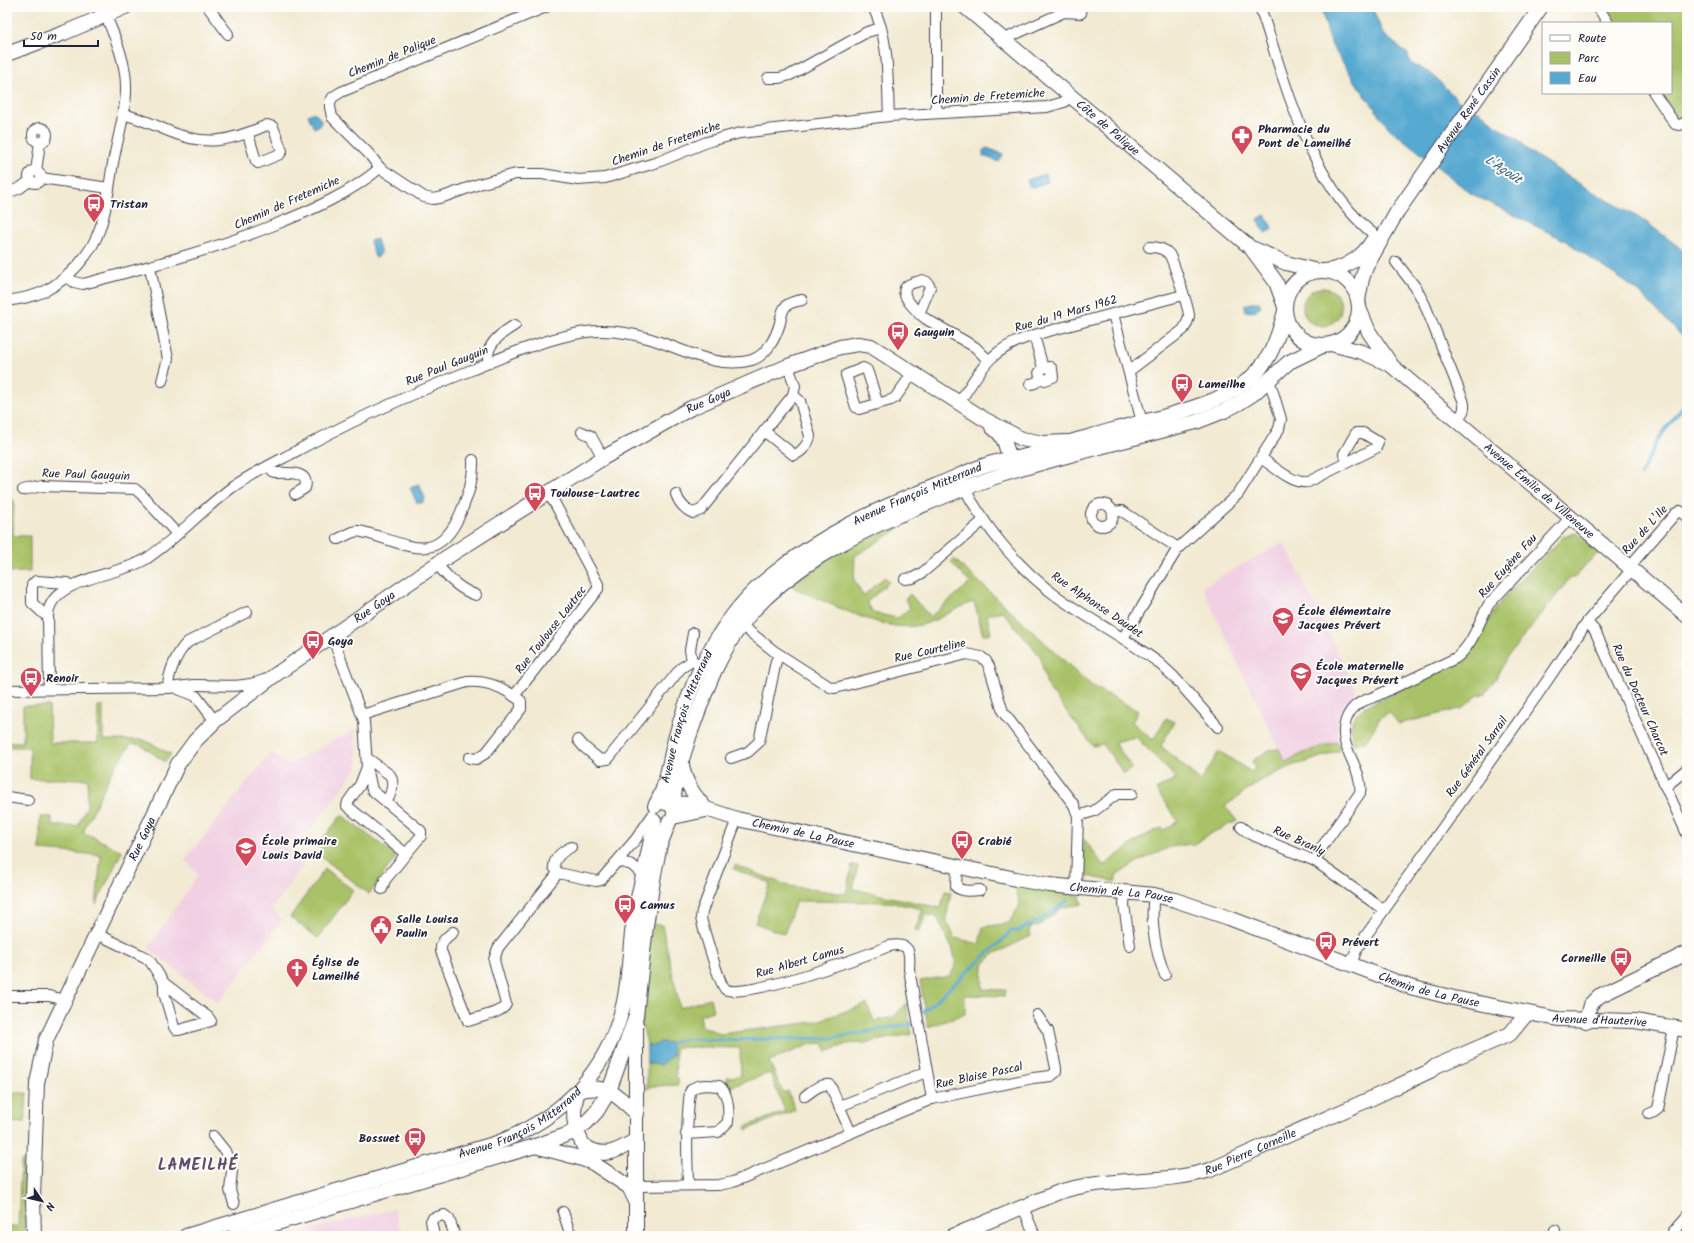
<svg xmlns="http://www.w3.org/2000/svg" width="1694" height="1243" font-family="Kalam,sans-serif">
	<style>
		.built { fill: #f1d0e3 }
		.green { fill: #a9c268; stroke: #667252 }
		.water { fill: #56a9d1; stroke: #3c6686 }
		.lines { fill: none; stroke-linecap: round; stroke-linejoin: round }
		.stream { stroke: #56a9d1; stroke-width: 3 }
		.street-casing { stroke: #414052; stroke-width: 12 }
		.secondary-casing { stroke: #414052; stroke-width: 16 }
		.street { stroke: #fff; stroke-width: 10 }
		.secondary { stroke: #fff; stroke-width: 14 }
		.labels { text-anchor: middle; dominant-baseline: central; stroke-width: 4; stroke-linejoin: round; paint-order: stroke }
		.street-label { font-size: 12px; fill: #22223b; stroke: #fdfcf7 }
		.poi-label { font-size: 12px; font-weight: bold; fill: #22223b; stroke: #fdfcf7; text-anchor: start }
		.water-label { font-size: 13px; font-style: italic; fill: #395f7e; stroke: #fdfcf7 }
		.district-label { font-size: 16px; font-weight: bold; letter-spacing: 1px; fill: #614c6a; stroke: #fdfcf7 }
	</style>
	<rect width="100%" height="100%" fill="#fdfcf7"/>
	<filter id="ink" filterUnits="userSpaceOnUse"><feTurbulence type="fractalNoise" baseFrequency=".025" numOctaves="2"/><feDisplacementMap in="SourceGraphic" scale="8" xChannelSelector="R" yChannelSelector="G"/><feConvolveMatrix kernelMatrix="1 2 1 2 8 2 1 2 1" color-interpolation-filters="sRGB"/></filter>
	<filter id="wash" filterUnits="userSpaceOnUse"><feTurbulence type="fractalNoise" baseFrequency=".012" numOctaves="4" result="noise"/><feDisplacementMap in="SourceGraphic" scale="16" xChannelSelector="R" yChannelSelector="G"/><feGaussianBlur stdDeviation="0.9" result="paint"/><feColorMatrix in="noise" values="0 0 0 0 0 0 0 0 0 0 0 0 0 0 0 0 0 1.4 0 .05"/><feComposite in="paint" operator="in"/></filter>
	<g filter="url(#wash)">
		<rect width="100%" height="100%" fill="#f2ead2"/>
		<g class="built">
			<polygon points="1284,542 1358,695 1349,701 1341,713 1338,723 1337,741 1308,751 1285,762 1202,587"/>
			<polygon points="355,729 358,766 310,831 302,834 289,848 305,861 272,909 282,920 218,1003 148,948 198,875 185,860 271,752 288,765"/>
			<polygon points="394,1209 402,1236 281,1236"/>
		</g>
		<g class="green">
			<polygon points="1602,7 1687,7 1687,116 1678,122 1659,93 1671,93 1671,23 1613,23"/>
			<circle cx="1322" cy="307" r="19"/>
			<polygon points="7,500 14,500 13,536 30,536 30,572 7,572"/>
			<path d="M897 522 900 528 855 556 854 580 863 596 885 577 889 582 867 602 873 613 898 618 910 608 905 599 910 594 930 617 970 583 951 562 954 559 1091 685 1138 711 1132 722 1153 740 1166 718 1174 722 1161 746 1201 781 1219 751 1251 772 1255 769 1252 761 1269 750 1279 749 1285 762 1308 751 1337 741 1340 750 1307 762 1294 765 1262 780 1225 806 1237 821 1207 835 1193 846 1191 844 1170 847 1137 862 1116 876V882L1087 876 1084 871V839L1104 866C1122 851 1140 836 1162 828L1164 830 1178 821 1156 790 1176 778 1136 737 1114 742 1132 768 1124 774 1103 744 1093 746 1047 686 1040 656 1002 611 987 615 991 633 983 635 974 602C953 608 937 623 915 626 882 632 824 600 794 588L790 584 843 549Z"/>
			<path d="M1576 533 1599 553 1586 564 1575 578H1570L1508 656 1496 678 1485 693 1477 696 1463 708 1399 724 1389 712 1380 718 1367 740 1354 745C1349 727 1349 721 1364 707L1463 660C1481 644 1487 619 1502 600 1521 578 1544 557 1564 536Z"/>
			<polygon points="23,706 49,706 50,743 98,743 98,706 103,706 103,740 144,740 171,754 165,762 141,745 131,744 111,773 83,832 122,851 96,905 101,855 40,850 40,817 52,817 52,826 78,826 87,806 88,779 30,779 30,747 7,747 7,742 23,742"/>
			<polygon points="343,816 395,855 396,857 369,894 318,854 321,850 317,846 340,817"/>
			<polygon points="735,865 789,886 846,894 852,865 858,866 853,889 941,908 945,891 951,892 946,920 955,938 979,944 983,927 1009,923 1020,905 1015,886 1070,893 1072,895 1080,896 1082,904 1063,907 1040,925 1029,928 1031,936 994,954 983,964 982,989 1006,990 1005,996 965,995 965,1014 928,1027 920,981 950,976 956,965 953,950 937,917 926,915 919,932 915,930 923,909 890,902 796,901 784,934 755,923 770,883 734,869"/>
			<polygon points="325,869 353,890 318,938 290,917"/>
			<polygon points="652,924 662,925 680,1008 710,998 713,1011 700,1015 702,1026 720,1034 814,1022 867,1004 874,1021 894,1017 906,1003 912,1034 864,1043 847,1044 827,1052 823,1043 811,1044 769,1061 783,1093 788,1091 795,1110 746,1130 745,1127 785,1111 770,1073 730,1087 727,1077 741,1076 740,1048 678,1047 675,1049 676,1078 678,1078 678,1085 652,1086 647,1089 647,1044 642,1024 642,1008"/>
			<polygon points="7,1093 27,1093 25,1122 7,1123"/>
			<polygon points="21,1161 25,1161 24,1236 7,1236 7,1227 18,1226"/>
		</g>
		<g class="water">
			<polygon points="1321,7 1372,7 1383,34 1408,54 1410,63 1430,73 1460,102 1482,113 1502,130 1518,139 1530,152 1583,186 1646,222 1683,250 1687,254 1687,341 1638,291 1566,241 1470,193 1389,128 1354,80 1332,46 1324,20"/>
			<polygon points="314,112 322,121 319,126 314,128 308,115"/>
			<polygon points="987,148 1003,154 999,162 983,156 983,150"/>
			<polygon points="1045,174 1048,182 1030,188 1027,180"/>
			<polygon points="1265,215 1273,229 1265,233 1258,219"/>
			<polygon points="377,239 381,254 377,258 375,257 370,241"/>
			<polygon points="1254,302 1259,302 1261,306 1259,309 1250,312 1245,311 1245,305"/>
			<polygon points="419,484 425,498 422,503 417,503 410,488"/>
			<polygon points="660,1042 670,1043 673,1055 661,1065 647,1063 647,1044 654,1046"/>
		</g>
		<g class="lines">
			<g class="stream">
				<polyline points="1641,475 1657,441 1687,401"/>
				<polyline points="923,1012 1007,936 1010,931 1019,931 1028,925 1039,921 1069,900"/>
				<path d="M670 1045C678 1037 704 1039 715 1040L832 1038 911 1024"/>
			</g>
		</g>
	</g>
	<g filter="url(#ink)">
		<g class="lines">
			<g class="street-casing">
				<g id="street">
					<polyline points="208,7 228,34"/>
					<polyline points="546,7 341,92 333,97 330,102 330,107 332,117 369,154 380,168 424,197 433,199 443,197 479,184 516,174 542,174 578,180 605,178 658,162 707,142 740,133 889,116 1047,107 1064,102 1070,95"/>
					<path d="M873 7C890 40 887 80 889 116"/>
					<polyline points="936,7 936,108 940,113"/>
					<path d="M1260 7C1286 83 1309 185 1376 236"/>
					<polyline points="1598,7 1608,23"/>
					<polyline points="1006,41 1011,36 1064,12 1081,13"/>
					<polyline points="768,78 779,78 790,75 867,32 881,28"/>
					<polyline points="1654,93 1675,124 1680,125 1687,121"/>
					<path d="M122 114C137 117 152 124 166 130 205 147 229 142 267 125L273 127 282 151 280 154 258 163 256 161 248 134"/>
					<circle cx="40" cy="135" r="7"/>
					<circle cx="35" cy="177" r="6"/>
					<polyline points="36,171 40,143"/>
					<polyline points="41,178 109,188"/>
					<polyline points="7,193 20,188 31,180"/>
					<path d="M1396 262 1416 288 1425 305 1463 400C1466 409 1463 413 1457 420"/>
					<polyline points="150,267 168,359 162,381"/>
					<path d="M66 276 74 282 83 284C148 267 212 250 274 225 312 210 349 194 380 168"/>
					<path d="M7 301C20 299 33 297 45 291 68 279 90 256 99 231 107 210 109 186 113 163 117 140 127 109 126 86 126 62 115 37 106 16"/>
					<path d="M919 314 930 287 927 282 922 280C918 282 910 283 907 286 897 295 920 314 926 319L975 347 988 360"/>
					<polyline points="1113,314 1142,422"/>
					<polyline points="1034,335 1043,368 1039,373 1041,378 1045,380 1053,377 1052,369 1050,367 1043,368"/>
					<path d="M489 363C483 346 503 332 515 325"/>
					<path d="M1129 371 1183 330C1186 326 1188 322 1189 316 1189 309 1173 260 1169 254 1164 248 1156 247 1149 247"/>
					<polyline points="1030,384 1035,383 1041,378"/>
					<path d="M959 403C982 367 990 349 1034 335L1183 295"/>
					<polyline points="878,404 867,370 863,368 846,375 856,407 859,409 891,400 895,398 913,373"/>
					<path d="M764 431 794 455C801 453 809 443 810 436L800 401 793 395"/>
					<polyline points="582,432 591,436 603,458"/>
					<path d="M1261 458C1273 466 1294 485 1308 482L1376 448 1378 442 1363 433H1356L1344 454 1346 463"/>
					<path d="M268 467 274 473C284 473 311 470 305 488L295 494"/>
					<path d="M962 483C982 524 1018 568 1055 595 1088 619 1126 638 1159 663L1174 677 1218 727"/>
					<polyline points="23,490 42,486 135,489 141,494 177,534"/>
					<path d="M676 494C679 503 684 509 693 513L701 510 793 395 795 386 788 366"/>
					<circle cx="1102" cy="515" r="11"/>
					<polyline points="1113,512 1122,511 1178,548"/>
					<path d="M338 539 353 532 358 531C403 540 436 572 461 512 468 495 474 479 473 460"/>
					<path d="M437 564C447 577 460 590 476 595"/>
					<polyline points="1629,567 1675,514 1680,511 1687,517"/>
					<polyline points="905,579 913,578 922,573 984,520"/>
					<polyline points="48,614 44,614 32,603 32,585 36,581 68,583 70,587"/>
					<polyline points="1587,622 1595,631 1687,834"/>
					<polyline points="741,625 774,651 830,687 835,688 967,654 981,657 986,661 989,666 1003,712 1074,805 1078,816 1076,887"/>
					<polyline points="331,636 335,644 364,721 367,767 372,790 421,831 421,836 406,854 347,806 348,802 360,785 367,767"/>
					<polyline points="1123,638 1178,548 1238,494 1279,429 1281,419 1269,379"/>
					<polyline points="692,661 690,650 693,633"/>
					<path d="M168 688C168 673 177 652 188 642L247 612"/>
					<path d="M49 689 48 614C52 577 120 576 146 559 178 538 203 508 234 486 252 474 272 464 291 454 350 421 411 394 474 369 507 355 550 337 586 332 607 329 631 333 651 339 683 349 718 370 752 360 767 355 776 337 780 323 781 317 782 310 786 306 790 302 796 301 802 300"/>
					<polyline points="178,689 196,696 215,721"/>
					<path d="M7 690 168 688C177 687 185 686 193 685 219 684 238 690 264 680"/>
					<polyline points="514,696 598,589 598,584 554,502 547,493"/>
					<path d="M362 715 467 682C488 680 505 688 521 701V709L486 753 476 759 469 758"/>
					<polyline points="578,740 584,747 600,760 608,759 681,668 692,661 703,666"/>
					<path d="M367 758 390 775C395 783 391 795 386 802"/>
					<polyline points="731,758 748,752 759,742 776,661 780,655"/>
					<polyline points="1664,785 1670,783 1687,769"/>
					<polyline points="7,797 28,800"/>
					<polyline points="1078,816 1094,811 1117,794 1132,794"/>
					<path d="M737 819 702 911 701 918C703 927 720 986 725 989 742 1001 867 955 889 946 910 942 910 951 909 969L932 1099"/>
					<polyline points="1241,827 1250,834 1315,861 1384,910"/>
					<polyline points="618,861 632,865 644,876"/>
					<path d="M1315 861 1322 847 1360 793C1364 768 1336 747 1346 720 1351 706 1361 701 1374 697L1456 658C1474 643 1478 623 1489 604L1571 517"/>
					<path d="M957 867 956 887C963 892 971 891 980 890"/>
					<path d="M558 873 554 867C554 858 563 851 571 847"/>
					<polyline points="382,889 385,880 406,854"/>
					<polyline points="1125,892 1124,905 1130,946"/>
					<path d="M1154 895C1150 921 1155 951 1165 975"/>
					<path d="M453 932C446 938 440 942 441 951L468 1021C478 1017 503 1013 506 1004L494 960 498 948 558 873 596 881 601 880 636 839 652 816"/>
					<polyline points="97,934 145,957 150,961 164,983 208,1017 211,1021 179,1030 176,1030 174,1027 164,993 164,983"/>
					<polyline points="1351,965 1357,948 1538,694 1587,622 1632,569"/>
					<polyline points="7,996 49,996 65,1000"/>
					<path d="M805 1096C812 1091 820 1083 830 1085L851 1133"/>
					<polyline points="840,1106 926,1072"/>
					<polyline points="1649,1114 1654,1112 1658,1109 1674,1028"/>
					<path d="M686 1134 718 1132 728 1122C729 1111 729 1094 719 1086 710 1085 694 1083 690 1092 686 1123 687 1153 688 1184"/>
					<polyline points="213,1136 225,1151 232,1171 230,1190 234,1204"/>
					<polyline points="636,1186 719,1185 733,1182 932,1099 1033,1078 1051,1076 1056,1072 1056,1068 1048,1031 1037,1015"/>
					<polyline points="1023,1207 1035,1236"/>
					<polyline points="563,1212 571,1236"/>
					<polyline points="1673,1232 1687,1216"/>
					<polyline points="434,1236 431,1221 433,1218 444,1215 449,1219 455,1236"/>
					<polyline points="1553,1236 1555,1230"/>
				</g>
			</g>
			<g class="secondary-casing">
				<g id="secondary">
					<path id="s1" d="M965 7 1251 248 1276 282 1285 307"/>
					<polyline points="7,54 64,33 125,7"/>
					<polyline points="1254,249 1286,263 1317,271"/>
					<path d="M1325 271C1345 269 1363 257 1373 240"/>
					<circle cx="1322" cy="308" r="37"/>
					<path id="s2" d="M1358 300 1362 279 1366 267 1397 212 1541 7"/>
					<path id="s3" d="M1359 308 1369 332 1392 366 1687 616"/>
					<polyline points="1331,344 1362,352 1389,364"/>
					<path d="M992 427C996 430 1001 434 1003 439 1009 450 1005 456 1018 464"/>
					<path d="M682 764C684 782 694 795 706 809"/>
					<path id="s4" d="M665 803 691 804 737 819 1016 879 1049 885 1154 895 1175 900 1229 918 1410 987 1454 998 1558 1019 1635 1021 1687 1030"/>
					<path id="s5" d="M655 806C668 784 669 760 676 736 693 674 722 615 772 575 821 535 877 509 935 486 955 478 975 467 996 462 1006 459 1016 459 1026 456 1046 450 1067 442 1088 437 1110 431 1132 424 1155 419 1186 410 1216 403 1243 384 1269 366 1277 341 1285 311"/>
					<path d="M673 809C674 799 674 788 677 778 680 764 685 751 689 737 704 695 720 648 750 614 790 569 845 539 899 515 933 501 967 486 1001 475 1065 455 1131 439 1196 422L1224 411 1239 403 1253 394 1289 362 1324 345"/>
					<polyline points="673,817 706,810"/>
					<polyline points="1586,1021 1590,1005 1599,996 1687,953"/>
					<polyline points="636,1024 636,1236"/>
					<path d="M578 1091C568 1123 578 1136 593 1163"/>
					<path d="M578 1091C607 1083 617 1095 637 1114"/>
					<path d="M583 1145C603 1160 618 1151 636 1140"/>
					<polyline points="535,1146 576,1157 593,1163 629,1187 636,1201"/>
					<path id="s6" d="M34 1236 33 1198 37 1083 46 1040 178 764 195 741 215 721 275 675 444 559 603 458 691 408 788 366 840 347 858 344 871 346 984 419 1022 439 1043 443 1067 442"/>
					<path id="s7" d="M186 1236 497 1143C561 1118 606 1075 623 1006 630 978 629 947 634 919 639 886 650 854 654 821"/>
					<polyline points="234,1236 535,1146 569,1134 586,1123 597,1111 609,1091 636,1016 646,926 654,874 660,845 669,822"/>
					<path id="s8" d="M953 1236 1059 1192C1109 1176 1161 1185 1210 1170L1370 1099 1430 1071 1436 1066 1510 1034 1524 1017 1525 1013"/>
				</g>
			</g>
			<use href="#street" class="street"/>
			<use href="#secondary" class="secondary"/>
		</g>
	</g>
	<defs>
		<g id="pharmacy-pin" transform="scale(1.15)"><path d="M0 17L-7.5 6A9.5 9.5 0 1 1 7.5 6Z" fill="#d1495b" stroke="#fdfcf7"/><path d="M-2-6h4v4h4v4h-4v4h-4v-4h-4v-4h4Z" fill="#fff"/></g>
		<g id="bus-pin" transform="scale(1.15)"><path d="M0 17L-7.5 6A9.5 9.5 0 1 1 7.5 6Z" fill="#d1495b" stroke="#fdfcf7"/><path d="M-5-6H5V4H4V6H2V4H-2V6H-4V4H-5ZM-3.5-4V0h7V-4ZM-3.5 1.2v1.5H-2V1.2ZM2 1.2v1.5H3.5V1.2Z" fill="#fff"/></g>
		<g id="school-pin" transform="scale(1.15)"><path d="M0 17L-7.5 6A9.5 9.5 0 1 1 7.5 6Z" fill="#d1495b" stroke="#fdfcf7"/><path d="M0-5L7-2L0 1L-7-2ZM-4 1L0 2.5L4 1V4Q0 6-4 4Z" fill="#fff"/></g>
		<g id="civic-pin" transform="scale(1.15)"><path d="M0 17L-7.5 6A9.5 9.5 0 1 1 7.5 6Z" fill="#d1495b" stroke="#fdfcf7"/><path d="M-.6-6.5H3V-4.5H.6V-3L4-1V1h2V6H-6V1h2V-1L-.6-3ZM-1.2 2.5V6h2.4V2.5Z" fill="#fff"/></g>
		<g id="church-pin" transform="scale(1.15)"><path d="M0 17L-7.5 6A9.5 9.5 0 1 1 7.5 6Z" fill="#d1495b" stroke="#fdfcf7"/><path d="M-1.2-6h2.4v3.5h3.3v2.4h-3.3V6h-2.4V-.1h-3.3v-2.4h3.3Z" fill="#fff"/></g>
	</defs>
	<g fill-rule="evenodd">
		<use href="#pharmacy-pin" x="1242" y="136"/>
		<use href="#bus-pin" x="94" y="204"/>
		<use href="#bus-pin" x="898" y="332"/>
		<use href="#bus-pin" x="1182" y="384"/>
		<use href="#bus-pin" x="535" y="493"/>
		<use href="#school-pin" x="1283" y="618"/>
		<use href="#bus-pin" x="313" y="641"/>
		<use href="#school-pin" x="1301" y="673"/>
		<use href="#bus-pin" x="31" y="678"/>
		<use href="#bus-pin" x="962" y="841"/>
		<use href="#school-pin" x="246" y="848"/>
		<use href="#bus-pin" x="625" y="905"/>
		<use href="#civic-pin" x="381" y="926"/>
		<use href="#bus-pin" x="1326" y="942"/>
		<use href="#bus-pin" x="1621" y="958"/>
		<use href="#church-pin" x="297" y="969"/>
		<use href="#bus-pin" x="415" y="1138"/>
	</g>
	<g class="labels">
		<g class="street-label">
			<text transform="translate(392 57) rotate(-22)">Chemin de Palique</text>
			<text transform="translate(988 97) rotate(-4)">Chemin de Fretemiche</text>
			<text stroke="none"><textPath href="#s2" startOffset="222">Avenue René Cassin</textPath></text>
			<text stroke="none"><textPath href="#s1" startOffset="187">Côte de Palique</textPath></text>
			<text transform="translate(666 144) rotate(-19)">Chemin de Fretemiche</text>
			<text transform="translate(287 203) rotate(-24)">Chemin de Fretemiche</text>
			<text transform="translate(1066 314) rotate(-16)">Rue du 19 Mars 1962</text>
			<text transform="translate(447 366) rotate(-22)">Rue Paul Gauguin</text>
			<text stroke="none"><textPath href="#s6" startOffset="1149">Rue Goya</textPath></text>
			<text transform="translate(86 475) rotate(2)">Rue Paul Gauguin</text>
			<text stroke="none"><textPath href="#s3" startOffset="260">Avenue Émilie de Villeneuve</textPath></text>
			<text stroke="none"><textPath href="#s5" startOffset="431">Avenue François Mitterrand</textPath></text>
			<text transform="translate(1645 530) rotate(-48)">Rue de L’Ile</text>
			<text transform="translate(1508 566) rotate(-48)">Rue Eugène Fau</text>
			<text transform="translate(1097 605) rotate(34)">Rue Alphonse Daudet</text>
			<text stroke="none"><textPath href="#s6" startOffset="756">Rue Goya</textPath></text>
			<text transform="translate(551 630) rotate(-52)">Rue Toulouse Lautrec</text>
			<text transform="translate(930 651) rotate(-13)">Rue Courteline</text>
			<text transform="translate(1640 700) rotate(66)">Rue du Docteur Charcot</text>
			<text stroke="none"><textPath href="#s5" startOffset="95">Avenue François Mitterrand</textPath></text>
			<text transform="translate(1477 757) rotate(-54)">Rue Général Sarrail</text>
			<text stroke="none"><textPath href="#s4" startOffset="142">Chemin de La Pause</textPath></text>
			<text stroke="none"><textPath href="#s6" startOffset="420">Rue Goya</textPath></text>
			<text transform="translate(1299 841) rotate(24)">Rue Branly</text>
			<text stroke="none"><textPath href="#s4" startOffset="466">Chemin de La Pause</textPath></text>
			<text transform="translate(800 962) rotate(-16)">Rue Albert Camus</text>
			<text stroke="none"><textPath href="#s4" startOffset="790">Chemin de La Pause</textPath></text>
			<text stroke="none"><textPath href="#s4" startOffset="964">Avenue d'Hauterive</textPath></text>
			<text transform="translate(979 1076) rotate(-12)">Rue Blaise Pascal</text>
			<text stroke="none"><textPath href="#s7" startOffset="354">Avenue François Mitterrand</textPath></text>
			<text stroke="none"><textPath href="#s8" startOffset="312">Rue Pierre Corneille</textPath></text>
		</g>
		<g class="poi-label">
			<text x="1258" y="129">Pharmacie du<tspan x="1258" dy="14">Pont de Lameilhé</tspan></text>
			<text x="110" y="204">Tristan</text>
			<text x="914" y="332">Gauguin</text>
			<text x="1198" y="384">Lameilhe</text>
			<text x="550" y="493">Toulouse-Lautrec</text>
			<text x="1298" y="611">École élémentaire<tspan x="1298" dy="14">Jacques Prévert</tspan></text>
			<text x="328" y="641">Goya</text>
			<text x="1316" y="666">École maternelle<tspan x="1316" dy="14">Jacques Prévert</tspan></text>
			<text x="46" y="678">Renoir</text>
			<text x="262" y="841">École primaire<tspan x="262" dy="14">Louis David</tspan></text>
			<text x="978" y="841">Crabié</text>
			<text x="640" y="905">Camus</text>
			<text x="396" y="919">Salle Louisa<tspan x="396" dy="14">Paulin</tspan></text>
			<text x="1342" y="942">Prévert</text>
			<text x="1606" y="958" text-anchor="end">Corneille</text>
			<text x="312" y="962">Église de<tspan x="312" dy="14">Lameilhé</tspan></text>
			<text x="400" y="1138" text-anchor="end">Bossuet</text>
		</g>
		<g class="water-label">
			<text transform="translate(1503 170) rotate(34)">L'Agoût</text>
		</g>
		<g class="district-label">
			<text x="198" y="1165">LAMEILHÉ</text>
		</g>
	</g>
	<rect width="1694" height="1243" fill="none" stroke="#fdfcf7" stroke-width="24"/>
	<rect x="1542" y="22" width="130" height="72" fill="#fdfcf7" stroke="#a5a5ac"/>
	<rect x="1550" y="35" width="20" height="6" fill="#ffffff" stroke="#a5a5ac"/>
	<text x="1578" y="42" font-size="12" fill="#22223b">Route</text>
	<rect x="1550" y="52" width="20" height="12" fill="#a9c268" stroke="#a5a5ac"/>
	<text x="1578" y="62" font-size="12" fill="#22223b">Parc</text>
	<rect x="1550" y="72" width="20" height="12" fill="#56a9d1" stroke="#a5a5ac"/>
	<text x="1578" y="82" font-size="12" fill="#22223b">Eau</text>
	<g transform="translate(42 1201) rotate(125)" stroke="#fdfcf7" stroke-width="3" paint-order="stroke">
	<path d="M0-3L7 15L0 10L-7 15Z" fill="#22223b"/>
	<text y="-6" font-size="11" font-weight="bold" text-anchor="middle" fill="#22223b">N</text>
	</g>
	<path d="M24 40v6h74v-6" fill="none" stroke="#22223b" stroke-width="2"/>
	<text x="30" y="40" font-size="12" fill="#22223b" stroke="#fdfcf7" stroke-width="3" paint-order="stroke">50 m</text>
</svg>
